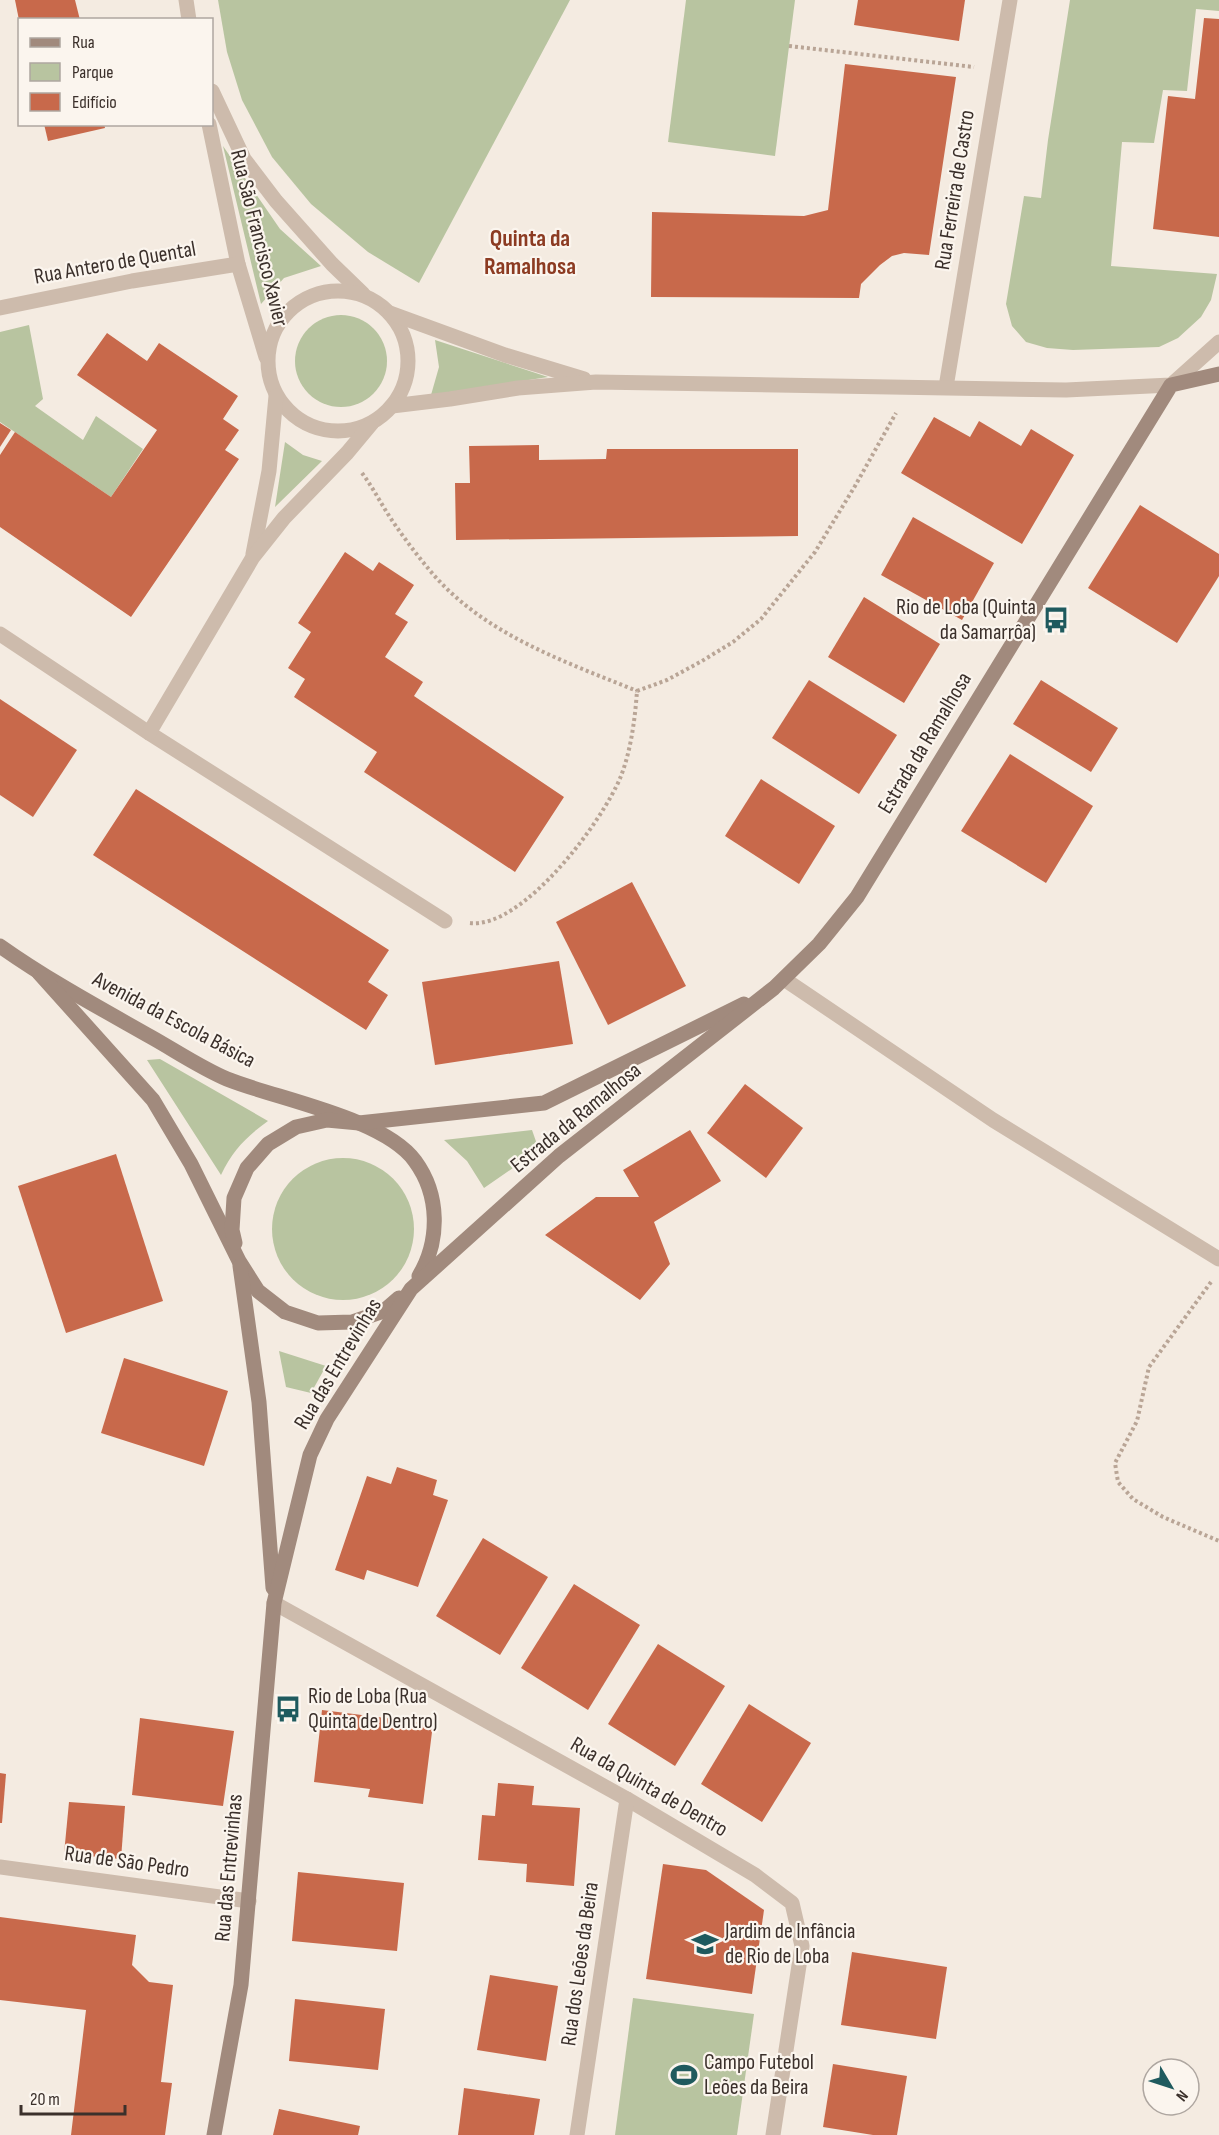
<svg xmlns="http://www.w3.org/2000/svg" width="1219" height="2135" font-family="'Sofia Sans Condensed',sans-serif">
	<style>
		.green { fill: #b8c4a0 }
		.building { fill: #c8694b }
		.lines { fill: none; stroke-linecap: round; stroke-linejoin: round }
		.path { stroke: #b9a596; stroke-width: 4; stroke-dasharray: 3 3; stroke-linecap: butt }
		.street { stroke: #cdbbac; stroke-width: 15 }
		.secondary { stroke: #a18a7d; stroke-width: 15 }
		.labels { text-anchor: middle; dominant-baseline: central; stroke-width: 4.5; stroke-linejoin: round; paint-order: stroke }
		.street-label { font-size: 22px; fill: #3b302b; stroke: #fbf5ee }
		.poi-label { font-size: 22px; fill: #3b302b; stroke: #fbf5ee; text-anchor: start }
		.neighbourhood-label { font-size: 24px; font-weight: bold; fill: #8c3b22; stroke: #fbf5ee }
	</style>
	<rect width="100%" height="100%" fill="#f4ebe1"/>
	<g class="green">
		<polygon points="218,0 570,0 419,283 368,252 311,204 272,157 242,100 227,52"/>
		<polygon points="686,0 795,0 775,156 668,142"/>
		<polygon points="1070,0 1219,0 1219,11 1196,9 1187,91 1163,90 1154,143 1122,142 1111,266 1217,274 1211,300 1201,317 1178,338 1159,347 1073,350 1047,348 1026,342 1012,326 1006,304 1024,196 1041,198 1048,140"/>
		<polygon points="223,146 280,229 321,266 284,278 261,304"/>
		<circle cx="341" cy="361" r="46"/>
		<polygon points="29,325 43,399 35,406 83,440 96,416 143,449 111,497 0,422 0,332"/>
		<polygon points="435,340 548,377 431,395 439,367"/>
		<polygon points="285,442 303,455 322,461 275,507"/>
		<path d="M160 1059 268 1121C246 1137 233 1150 221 1175L147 1060Z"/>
		<polygon points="532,1130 539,1150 484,1188 467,1161 444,1140"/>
		<circle cx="343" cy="1229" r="71"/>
		<polygon points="279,1351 326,1366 311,1393 286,1387"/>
		<polygon points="633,1998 754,2014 737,2135 615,2135"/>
	</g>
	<g class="building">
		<polygon points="15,0 75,0 80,20 19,20"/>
		<polygon points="858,0 965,0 959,41 854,25"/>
		<polygon points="1204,18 1219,19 1219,237 1153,229 1168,96 1195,99"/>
		<polygon points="845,64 956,77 929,255 904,253 892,256 880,265 861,284 859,298 651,297 652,212 804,216 828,210"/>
		<polygon points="44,124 104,124 105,128 48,141"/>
		<polygon points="107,333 147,361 159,343 238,396 223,419 239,430 225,450 239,459 131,617 0,527 0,455 15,432 111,497 157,430 77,375"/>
		<polygon points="934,417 970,437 979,421 1021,446 1031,429 1074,455 1022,544 901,473"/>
		<polygon points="0,423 11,430 0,447"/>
		<polygon points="539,445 539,460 606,459 607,449 798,449 798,536 456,540 455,483 470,483 469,446"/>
		<polygon points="1140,505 1219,554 1219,576 1177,643 1088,588"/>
		<polygon points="913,517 994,563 962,620 881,575"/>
		<polygon points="345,552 373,571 379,562 414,585 395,614 408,622 385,657 423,682 414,696 564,797 515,872 364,772 377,752 294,697 305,679 288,668 311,632 298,623"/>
		<polygon points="864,597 940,644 904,703 828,657"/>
		<polygon points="809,680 897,735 859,794 772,738"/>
		<polygon points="1041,680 1118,728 1091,772 1013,724"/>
		<polygon points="0,699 77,750 33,817 0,795"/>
		<polygon points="1010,754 1093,806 1046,883 961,831"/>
		<polygon points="761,779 835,826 799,884 725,836"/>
		<polygon points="136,789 389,950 368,982 388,995 366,1030 93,855"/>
		<polygon points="632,882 686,986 608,1025 556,922"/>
		<polygon points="559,961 573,1044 435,1065 422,982"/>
		<polygon points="745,1084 803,1128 766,1178 707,1133"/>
		<polygon points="690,1130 721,1181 654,1222 670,1264 640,1300 545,1235 596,1197 639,1197 623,1170"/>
		<polygon points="116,1154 163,1301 66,1333 18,1186"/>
		<polygon points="124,1358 228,1391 204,1466 101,1433"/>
		<polygon points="397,1467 437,1480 433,1495 448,1500 418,1587 367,1570 364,1580 335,1570 367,1476 391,1484"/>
		<polygon points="483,1538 548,1577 500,1655 436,1616"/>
		<polygon points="574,1584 640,1625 588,1710 521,1668"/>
		<polygon points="658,1644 725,1686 675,1766 608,1724"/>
		<polygon points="749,1704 811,1743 762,1822 701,1784"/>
		<polygon points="322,1710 433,1724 423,1804 368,1797 370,1789 314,1782"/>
		<polygon points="140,1718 234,1731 223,1806 132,1795"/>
		<polygon points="0,1773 6,1774 2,1823 0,1823"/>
		<polygon points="498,1783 534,1786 532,1805 580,1808 574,1886 526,1882 527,1864 478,1860 482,1815 495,1816"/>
		<polygon points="69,1802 125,1806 121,1859 64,1854"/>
		<polygon points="663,1864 706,1870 764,1910 752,1994 646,1979"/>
		<polygon points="298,1872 404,1883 397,1951 292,1941"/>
		<polygon points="0,1917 136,1935 132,1965 149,1982 173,1985 161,2082 172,2083 165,2135 71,2135 86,2010 0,2000"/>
		<polygon points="852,1952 947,1967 936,2039 841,2025"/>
		<polygon points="490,1975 558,1986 546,2061 477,2050"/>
		<polygon points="295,1999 385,2009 378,2070 289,2061"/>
		<polygon points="833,2064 907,2076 897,2135 873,2135 823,2127"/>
		<polygon points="464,2088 540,2099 534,2135 458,2135"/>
		<polygon points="279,2109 360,2126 358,2135 273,2135"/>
	</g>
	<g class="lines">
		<g class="path">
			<polyline points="789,46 974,67"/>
			<path d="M362 473C371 485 378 498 386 511 398 530 413 550 427 567 480 633 561 660 637 691"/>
			<path d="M470 923C523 929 603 821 621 776 631 750 635 719 637 691L667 680 702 661 733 642 761 619 815 552 855 486 896 413"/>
			<polyline points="1211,1282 1149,1367 1137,1421 1115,1463 1118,1482 1133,1499 1163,1517 1219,1541"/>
		</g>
		<g class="street">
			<polyline points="186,0 189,20"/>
			<polyline points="212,91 244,159 276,201 332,264 363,294"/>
			<polyline points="209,124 238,264 266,357"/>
			<circle cx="338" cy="361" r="70"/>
			<polyline points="0,308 132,281 238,264"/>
			<polyline points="390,313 505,355 584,379"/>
			<polyline points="946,387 1010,0"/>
			<polyline points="392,406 450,399 518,388 596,382 1066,390 1171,385 1219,342"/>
			<polyline points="253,554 269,471 276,396"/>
			<polyline points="0,634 149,733 445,921"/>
			<polyline points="149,733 253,557 284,518 347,453 372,423"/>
			<polyline points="784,979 993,1120 1219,1259"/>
			<polyline points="274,1603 627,1799 755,1875 792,1903 802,1946 773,2135"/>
			<polyline points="0,1867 249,1901"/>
			<polyline points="577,2135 627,1799"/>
		</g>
		<g class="secondary">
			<path d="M0 946C48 980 100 1008 151 1037 176 1051 201 1068 227 1079 277 1099 384 1118 415 1161 440 1195 440 1241 419 1276"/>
			<polyline points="39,973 153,1100 191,1164 239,1261 258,1291 285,1312 318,1323 352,1322 384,1311 399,1298"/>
			<polyline points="235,1243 232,1230 234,1198 247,1168 268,1144 296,1127 327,1120 359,1123 544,1103 744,1004"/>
			<polyline points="240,1266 259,1402 273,1588"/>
			<polyline points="214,2135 241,1985 274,1603 310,1455 327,1419 411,1289 559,1156 774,988 819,944 857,897 1171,385 1219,374"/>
		</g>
	</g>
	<defs>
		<g id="bus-bare" transform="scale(2.07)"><path d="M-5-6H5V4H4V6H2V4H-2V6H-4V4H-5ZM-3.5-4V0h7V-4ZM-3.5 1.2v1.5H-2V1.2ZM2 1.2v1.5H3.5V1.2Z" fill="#1f5a5e" stroke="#fbf5ee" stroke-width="2.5" paint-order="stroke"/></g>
		<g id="school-bare" transform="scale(2.07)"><path d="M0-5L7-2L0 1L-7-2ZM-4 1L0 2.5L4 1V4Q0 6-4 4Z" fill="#1f5a5e" stroke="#fbf5ee" stroke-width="2.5" paint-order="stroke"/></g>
		<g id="stadium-bare" transform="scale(2.07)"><path d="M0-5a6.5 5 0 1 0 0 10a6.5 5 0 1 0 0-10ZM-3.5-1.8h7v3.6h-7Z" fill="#1f5a5e" stroke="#fbf5ee" stroke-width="2.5" paint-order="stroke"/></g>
	</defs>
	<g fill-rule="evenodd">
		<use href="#bus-bare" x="1056" y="620"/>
		<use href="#bus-bare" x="288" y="1709"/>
		<use href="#school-bare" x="705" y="1944"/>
		<use href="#stadium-bare" x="684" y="2075"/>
	</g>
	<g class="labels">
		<g class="street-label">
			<text transform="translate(955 190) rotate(-81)">Rua Ferreira de Castro</text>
			<text transform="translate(259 238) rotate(76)">Rua São Francisco Xavier</text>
			<text transform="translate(115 263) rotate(-10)">Rua Antero de Quental</text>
			<text transform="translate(925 743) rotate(-59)">Estrada da Ramalhosa</text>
			<text transform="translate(174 1020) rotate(28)">Avenida da Escola Básica</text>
			<text transform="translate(576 1118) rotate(-39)">Estrada da Ramalhosa</text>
			<text transform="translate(338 1364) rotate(-59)">Rua das Entrevinhas</text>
			<text transform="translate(649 1787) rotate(30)">Rua da Quinta de Dentro</text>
			<text transform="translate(127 1862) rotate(8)">Rua de São Pedro</text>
			<text transform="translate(229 1868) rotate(-85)">Rua das Entrevinhas</text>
			<text transform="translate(580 1964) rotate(-82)">Rua dos Leões da Beira</text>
		</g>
		<g class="poi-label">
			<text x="1036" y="607" text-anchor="end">Rio de Loba (Quinta<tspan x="1036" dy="25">da Samarrôa)</tspan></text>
			<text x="308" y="1696">Rio de Loba (Rua<tspan x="308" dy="25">Quinta de Dentro)</tspan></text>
			<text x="725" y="1931">Jardim de Infância<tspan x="725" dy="25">de Rio de Loba</tspan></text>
			<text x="704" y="2062">Campo Futebol<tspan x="704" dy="25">Leões da Beira</tspan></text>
		</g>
		<g class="neighbourhood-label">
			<text x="530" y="238">Quinta da<tspan x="530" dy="28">Ramalhosa</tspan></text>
		</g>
	</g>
	<rect x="18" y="18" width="195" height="108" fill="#fbf5ee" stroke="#aea6a0" stroke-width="1.5"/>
	<rect x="30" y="38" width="30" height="9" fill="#a18a7d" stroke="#aea6a0" stroke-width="1.5"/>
	<text x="72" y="48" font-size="18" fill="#3b302b">Rua</text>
	<rect x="30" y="63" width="30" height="18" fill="#b8c4a0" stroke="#aea6a0" stroke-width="1.5"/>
	<text x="72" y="78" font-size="18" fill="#3b302b">Parque</text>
	<rect x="30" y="93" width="30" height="18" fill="#c8694b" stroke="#aea6a0" stroke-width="1.5"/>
	<text x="72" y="108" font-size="18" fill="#3b302b">Edifício</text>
	<g transform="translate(1171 2087) rotate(129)"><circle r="28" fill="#fbf5ee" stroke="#aea6a0" stroke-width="1.5"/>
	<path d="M0-4.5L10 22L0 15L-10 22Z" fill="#1f5a5e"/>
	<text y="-9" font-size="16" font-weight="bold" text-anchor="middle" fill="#3b302b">N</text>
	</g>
	<path d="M21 2105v9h104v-9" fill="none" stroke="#3b302b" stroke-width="3"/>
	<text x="30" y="2105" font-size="18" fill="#3b302b" stroke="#fbf5ee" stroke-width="4.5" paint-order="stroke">20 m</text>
</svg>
